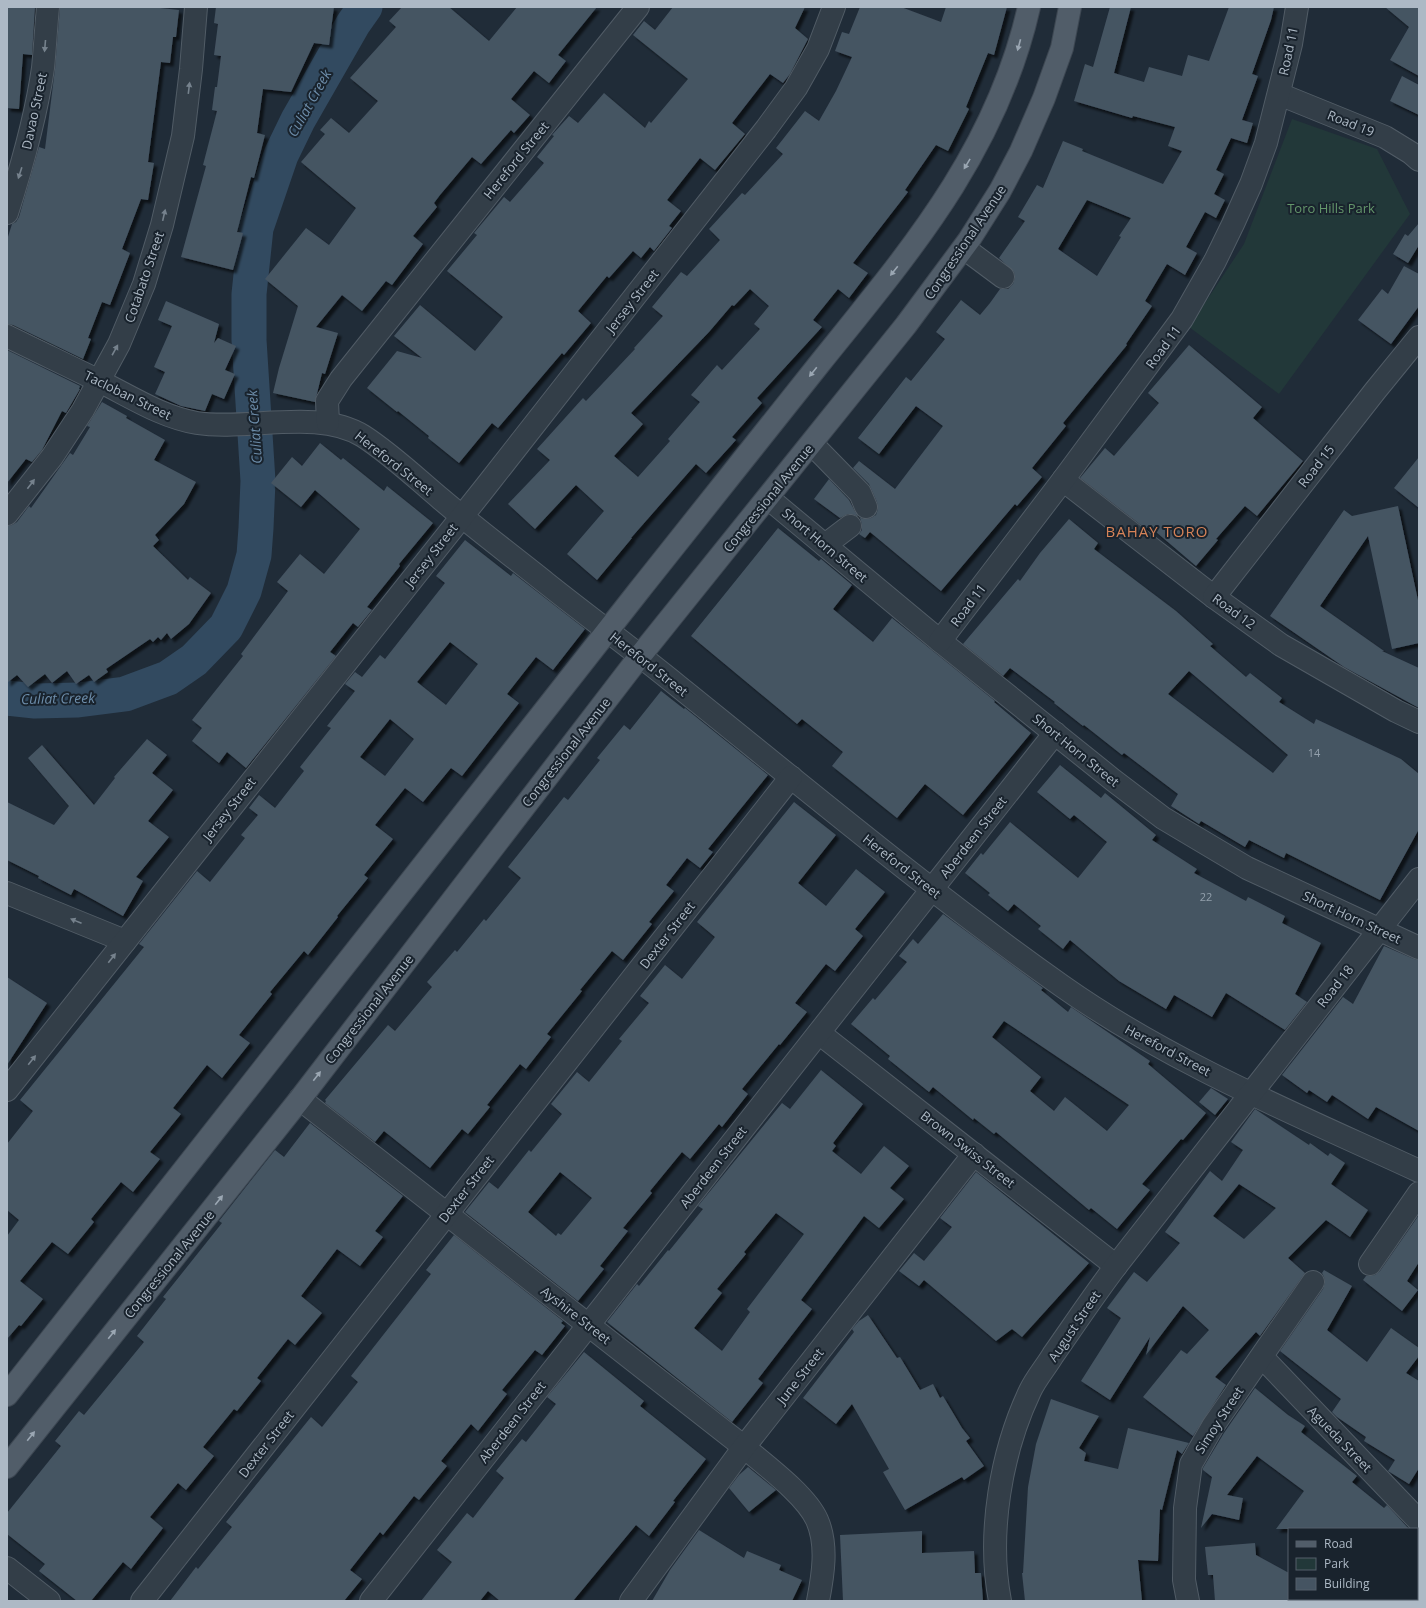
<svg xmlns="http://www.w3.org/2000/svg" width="1426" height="1608" font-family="'Open Sans',sans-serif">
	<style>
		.green { fill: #223839 }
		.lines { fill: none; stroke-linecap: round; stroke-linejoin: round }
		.river { stroke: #324a60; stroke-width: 35 }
		.building { fill: #455462; fill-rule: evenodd; filter: url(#shadow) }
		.minor-casing { stroke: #515c66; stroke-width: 24 }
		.major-casing { stroke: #3d4752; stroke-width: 24 }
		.minor { stroke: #333e48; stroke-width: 22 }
		.major { stroke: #515d69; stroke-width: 22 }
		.oneway { fill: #9ba7b3 }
		.oneway2 { fill: #76828d }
		.labels { text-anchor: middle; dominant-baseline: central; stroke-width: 4; stroke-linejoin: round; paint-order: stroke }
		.number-label { font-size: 11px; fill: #93a0ac }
		.street-label { font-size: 13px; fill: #adb9c5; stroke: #19232d }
		.park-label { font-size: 13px; fill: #64966b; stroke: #19232d }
		.water-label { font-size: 14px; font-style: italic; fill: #6d8daa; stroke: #19232d }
		.quarter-label { font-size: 15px; letter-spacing: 1px; fill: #d68358; stroke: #19232d }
	</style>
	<defs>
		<filter id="shadow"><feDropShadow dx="3.5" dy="3.5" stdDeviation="1" flood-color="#0009"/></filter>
	</defs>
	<rect width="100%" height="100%" fill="#202c38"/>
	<polygon class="green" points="1292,119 1377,149 1410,214 1279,394 1189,327 1244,244"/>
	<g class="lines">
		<polyline class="river" points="7,698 35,701 78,700 125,694 168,678 194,660 226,627 244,591 254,555 256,528 258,481 249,340 249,294 256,228 281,155 298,120 353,24 365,7"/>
	</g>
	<g class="building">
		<polygon points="7,7 35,7 32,55 23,54 19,109 7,108"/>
		<polygon points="60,7 151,7 179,10 176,37 173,37 170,63 161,62 148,162 154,163 148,200 141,199 122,249 130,253 110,305 102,302 88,338 91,339 83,359 13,325 7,324 7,240 12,224 16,222 19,217 39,147 45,149 55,69"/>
		<polygon points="216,7 334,7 329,45 314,43 291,92 263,89 257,133 265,135 254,178 251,177 237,232 243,233 233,270 181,257 206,166 203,165 217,111 212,110 215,87 217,87 221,56 214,55 218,24 214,23"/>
		<polygon points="402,7 449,7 489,41 517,7 597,7 558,55 566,61 549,83 534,71 511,99 530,115 514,133 511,130 481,164 472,157 440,195 434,203 437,207 413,236 423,244 392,285 386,281 362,311 342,295 316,327 338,333 325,374 322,373 315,402 273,393 279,368 298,306 265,279 306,228 329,245 356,208 301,162 325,134 320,130 331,118 349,133 378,101 350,78 396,27 389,21"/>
		<polygon points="673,7 805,7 795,28 808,39 790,74 783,83 770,74 732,123 745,134 715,170 700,158 667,200 681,211 669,226 672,228 654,251 650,247 641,258 633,251 609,278 607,276 578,311 591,323 564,355 562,353 498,428 492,423 459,463 428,438 429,436 398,411 397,412 367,388 397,351 422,358 394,336 420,305 475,351 503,317 447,271 477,235 474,233 504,197 510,202 544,163 537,157 554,136 552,135 569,116 578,123 604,93 645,128 649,121 651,123 688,79 633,35 644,21 655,30"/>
		<path d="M860 7H901L941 22 946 7H1007L994 55 988 53 966 107 969 109 948 151 936 145 905 190 908 192 853 263 868 273 849 298 838 289 813 320 822 327 757 398 762 403 732 437 736 440 706 473 696 464 631 538H632L597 580 567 554 604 511 576 485 535 529 508 504 550 460 537 449 583 398 586 401 635 349 634 348 663 316 652 307 681 272 687 276 720 240 709 229 742 193 745 195 783 154 776 148 805 111 819 121 836 91 852 57 835 51 842 32 849 34ZM750 289 769 306 754 324 760 329 722 370 717 365 691 395 700 402 668 439 670 441 638 477 614 456 643 424 631 413 709 332 732 305 734 306Z"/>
		<path d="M1110 7H1131L1114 73 1144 82 1149 67 1182 76 1188 55 1209 61 1229 7H1274L1271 20 1252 74 1258 76 1242 120 1253 123 1247 143 1231 138 1216 170 1224 174 1214 194 1225 200 1216 218 1205 212 1186 247 1197 253 1185 275 1167 264 1145 301 1152 306 1126 344 1127 345 1063 423 1066 426 1032 468 1042 477 1017 506 1015 504 941 591 870 532 865 538 859 534 862 530V524L860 518 855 515 848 514 840 518 814 499 829 479 849 500 858 517 864 519 871 518 876 515 878 509 877 502 869 484 853 468 859 461 895 489 943 426 916 406 879 454 858 438 906 377 911 381 945 339 936 332 961 300 980 315 990 303 1000 289H1008L1013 284 1015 278 1014 272 999 258 1025 221 1018 217 1037 185 1043 188 1063 141 1083 149 1082 151 1163 184 1182 151 1168 146 1175 127 1133 116 1132 118 1074 101 1085 64 1093 67ZM1087 200 1131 218 1119 236 1121 237 1097 276 1058 249Z"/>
		<polygon points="1385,7 1419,7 1419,76 1390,60 1409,27"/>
		<polygon points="1402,76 1419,85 1419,115 1390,101"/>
		<polygon points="1419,223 1419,245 1408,263 1393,254 1405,234 1408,236"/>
		<polygon points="1404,266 1419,274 1419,306 1391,344 1358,320 1382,289 1388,294"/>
		<polygon points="166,301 219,324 214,343 218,338 236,346 225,370 235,374 224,399 212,394 205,411 181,406 155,394 165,372 154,367 172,326 158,320"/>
		<polygon points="1189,345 1262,407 1253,418 1303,461 1257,516 1245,506 1216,539 1218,540 1196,566 1149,526 1146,529 1080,478 1105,448 1114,456 1159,403 1148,393"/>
		<polygon points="7,350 80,386 79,389 80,389 66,413 62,411 42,450 32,462 26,459 7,483"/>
		<polygon points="102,402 127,416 126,418 165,440 154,460 196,482 184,504 155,535 159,540 153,546 188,580 190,577 211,593 189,624 171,639 167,633 161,640 158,637 153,642 150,639 106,669 108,672 94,682 89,675 76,684 67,671 52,683 45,674 28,687 17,675 7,683 7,526 12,525 17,522 29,506 31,508 70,453 73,455 90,427 87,426"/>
		<polygon points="320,443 341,460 343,458 384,491 387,486 433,523 399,564 400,566 367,607 372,610 358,627 353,623 330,652 336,656 246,768 227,752 219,763 192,741 202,728 192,720 243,656 241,654 288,591 277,582 300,554 324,574 360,529 315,490 301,507 271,483 292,457 302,466"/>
		<polygon points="1419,457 1419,508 1394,488"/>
		<polygon points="1398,506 1419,605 1419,643 1392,649 1368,536 1320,606 1384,651 1382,651 1419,668 1419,708 1344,667 1270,616 1344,510 1352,516"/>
		<path d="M1069 519 1098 543 1094 549 1176 611 1213 644 1210 646 1246 677 1250 673 1282 698 1279 702 1314 724 1316 719 1401 759 1419 774V829L1380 900 1286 853 1284 858 1249 840 1245 847 1201 821 1199 824 1171 806 1178 794 1124 753 1122 755 1084 725 1083 726 1054 703 1055 702 1010 668 1003 676 963 644 1018 579 1020 581 1040 553ZM1189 671 1288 755 1273 773 1168 694Z"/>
		<polygon points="778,528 819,561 821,559 852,585 833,609 873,642 892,618 995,701 994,702 1031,733 963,815 925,784 897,818 832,766 843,752 802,719 797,724 691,636"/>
		<path d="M465 540 511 576 513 573 585 629 553 670 536 657 507 694 519 703 462 776 451 768 423 802 405 788 375 825 393 839 364 875 368 878 337 916 338 917 308 955 304 951 270 992 272 994 239 1035 250 1043 222 1078 207 1065 173 1108 181 1114 150 1152 160 1159 133 1192 121 1182 91 1219 94 1222 68 1254 52 1242 20 1281 43 1299 21 1326 19 1325 7 1339V1236L19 1220 7 1210V1144L33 1111 20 1100 144 947 139 944 197 871 210 882 245 838 241 835 258 815 249 808 259 795 275 808 304 771 300 767 331 728 327 726 355 691 345 684 355 672 362 677 380 655 385 659 445 583 436 576ZM450 642 478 664 446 705 417 682ZM390 719 414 739 385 776 360 757Z"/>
		<polygon points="661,691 684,709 685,708 768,775 708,849 713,852 700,868 687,858 666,885 674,891 649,922 652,924 623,960 612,951 580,990 582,991 547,1034 551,1037 526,1069 520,1064 487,1105 490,1107 468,1134 462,1129 430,1168 384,1131 375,1142 325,1103 326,1101 325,1100 388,1025 395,1031 432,987 427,982 455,950 457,952 484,919 486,921 521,878 508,867 564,797 568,800 600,760 597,758 624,725 630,730"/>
		<polygon points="147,739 167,755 152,773 173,790 148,821 169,837 136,877 143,881 123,916 74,889 71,895 38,878 39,876 7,860 7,802 54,825 69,806 28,758 42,745 94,805 115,778 114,777"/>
		<polygon points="1060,765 1101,798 1105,793 1156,835 1152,840 1197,869 1194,873 1246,901 1248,897 1285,916 1282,923 1321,943 1295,994 1307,1002 1285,1030 1226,993 1212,1017 1174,995 1166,1009 1119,981 1070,940 1063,949 1038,929 1041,926 1014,904 1008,911 988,895 990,893 965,873 981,853 983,855 1010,822 1078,878 1107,842 1074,815 1070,819 1037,792"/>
		<path d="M794 802 836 835 798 883 826 906 856 869 885 892 855 929 863 936 835 971 826 964 795 1003 807 1012 780 1045 779 1044 742 1089 748 1094 722 1127 719 1124 690 1159 682 1152 650 1191 652 1193 623 1228 628 1231 600 1266 604 1269 578 1301 465 1212 489 1182 498 1189 529 1150 531 1152 562 1114 551 1104 577 1072 589 1082 622 1041 619 1039 649 1003 640 996 665 965 682 979 715 937 697 922ZM560 1172 592 1198 561 1235 558 1233 556 1236 528 1212Z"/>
		<path d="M943 914 1043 988 1041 990 1068 1012 1071 1007 1150 1061 1148 1064 1206 1113 1183 1140 1181 1139 1142 1184 1150 1190 1117 1229 1091 1208 1089 1210 996 1132 994 1134 974 1118 973 1120 933 1087 929 1092 888 1059 890 1056 851 1024 873 998 875 1000 907 962 899 956 913 939 918 944ZM1004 1021 1129 1105 1107 1131 1065 1097 1054 1111 1030 1091 1041 1077 992 1037Z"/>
		<polygon points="1384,946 1414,959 1419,960 1419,1131 1376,1107 1368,1119 1332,1095 1327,1102 1309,1090 1307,1093 1282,1075 1343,997 1353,1004"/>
		<polygon points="7,977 47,1003 7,1065"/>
		<path d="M821 1070 863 1104 833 1143 836 1146 832 1151 861 1174 884 1146 909 1166 890 1188 904 1199 879 1228 864 1216 801 1300 812 1309 758 1379 763 1383 732 1422 607 1322 637 1284 639 1286 668 1250 669 1251 703 1209 698 1206 782 1103 790 1109ZM776 1213 804 1234 747 1309 750 1312 722 1351 694 1328 722 1293 717 1289 746 1254 744 1252Z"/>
		<polygon points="1211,1088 1228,1099 1215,1115 1199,1102"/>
		<path d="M1255 1109 1309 1145 1310 1143 1328 1156 1330 1153 1345 1163 1331 1184 1368 1210 1350 1237 1326 1220 1288 1258 1305 1273 1260 1336 1256 1332 1215 1377 1226 1385 1193 1436 1143 1397 1181 1350 1187 1354 1209 1330 1183 1306 1146 1355 1150 1337 1110 1400 1081 1381 1121 1318 1107 1308 1134 1272 1147 1282 1180 1243 1165 1232 1210 1171 1222 1181 1243 1150 1231 1142ZM1239 1184 1276 1208 1244 1239 1213 1216Z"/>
		<polygon points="310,1123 403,1196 375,1231 383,1237 360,1266 337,1249 301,1296 322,1313 295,1345 288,1339 257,1378 261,1381 237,1411 234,1409 203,1447 214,1456 186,1490 178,1483 150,1517 163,1528 131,1569 123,1562 91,1601 77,1601 39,1571 45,1564 7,1534 7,1513 61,1446 55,1441 79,1411 84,1415 144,1342 137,1336 166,1299 163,1297 222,1223 219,1221 275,1150 284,1157"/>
		<polygon points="976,1172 1089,1263 1022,1337 1012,1329 996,1341 924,1280 919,1286 899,1271 914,1253 924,1261 952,1227 940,1218"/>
		<polygon points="1419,1215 1419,1262 1407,1281 1418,1290 1402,1311 1363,1280 1366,1276 1375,1275 1380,1271"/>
		<polygon points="454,1235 563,1321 561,1323 565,1326 542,1355 535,1350 502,1390 507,1394 478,1431 471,1424 441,1461 447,1466 419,1500 414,1496 383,1535 380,1532 350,1570 362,1579 344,1601 170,1601 196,1567 198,1569 232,1527 226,1522 311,1417 322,1427 358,1382 351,1376 431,1274 426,1270"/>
		<polygon points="1324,1270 1352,1286 1327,1330 1367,1362 1391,1328 1419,1348 1419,1356 1406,1373 1419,1381 1419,1468 1409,1484 1388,1471 1395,1460 1364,1441 1366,1437 1337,1417 1332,1412 1341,1399 1280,1351 1323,1289 1325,1283 1324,1277 1322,1273"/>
		<polygon points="868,1315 897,1358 900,1357 920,1390 933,1384 940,1398 943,1396 962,1428 970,1438 966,1441 984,1466 964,1480 962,1477 905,1510 883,1472 889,1469 852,1404 836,1424 803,1398 854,1332 852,1329 859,1321"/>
		<polygon points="584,1352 644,1401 640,1406 706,1459 673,1501 675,1502 649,1536 636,1525 573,1601 500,1601 488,1591 480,1601 421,1601 452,1562 437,1550 467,1513 473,1518 504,1478 496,1471 522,1439 526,1442 556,1404 547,1397"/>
		<polygon points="1255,1388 1288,1415 1305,1426 1301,1432 1357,1476 1352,1482 1384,1508 1387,1505 1409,1529 1276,1529 1304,1491 1257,1456 1227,1495 1243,1498 1239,1520 1212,1514 1201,1528 1212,1477 1203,1470 1203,1468 1224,1433"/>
		<polygon points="1051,1399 1099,1416 1079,1448 1086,1453 1084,1461 1118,1469 1128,1428 1189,1443 1182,1454 1177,1450 1162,1510 1160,1509 1158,1561 1138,1560 1142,1601 1025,1601 1022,1573 1023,1573 1028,1487 1036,1444"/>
		<polygon points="748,1467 776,1490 749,1512 729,1488 739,1475"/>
		<polygon points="699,1530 744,1558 747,1551 781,1565 779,1570 802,1580 792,1601 652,1601 670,1570"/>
		<polygon points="922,1531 922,1553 974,1551 975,1573 981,1573 983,1601 843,1601 840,1535"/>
		<polygon points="1255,1543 1256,1555 1289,1573 1289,1601 1215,1601 1213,1575 1208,1575 1205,1547"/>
	</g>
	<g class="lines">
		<g class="minor-casing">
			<g id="minor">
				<polyline points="1279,94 1385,137 1411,153 1419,160"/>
				<path d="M7 213C22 166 36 117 43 68 45 48 46 27 48 7"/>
				<polyline points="964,248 1003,277"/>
				<path d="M7 336C37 351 67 365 97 380 130 396 161 417 197 423 248 431 318 408 363 436 391 454 416 478 441 499 475 528 511 555 546 583 590 618 635 651 678 686 805 788 929 892 1062 986 1171 1063 1298 1115 1419 1171"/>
				<polyline points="328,423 327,401 341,379 638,7"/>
				<polyline points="812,444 860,493 866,507"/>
				<polyline points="1063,480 1214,597 1281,645 1396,711 1419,722"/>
				<polyline points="768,498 940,641 1113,780 1163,818 1247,868 1419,948"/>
				<polyline points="7,514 52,457 83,410 119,344 144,284 162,225 183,136 191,69 196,7"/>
				<polyline points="825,545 850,526"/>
				<polyline points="1214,597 1375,391 1419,337"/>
				<polyline points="940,641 1063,480 1182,319 1215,261 1233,224 1251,184 1266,143 1291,44 1297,7"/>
				<polyline points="7,893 125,941"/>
				<polyline points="819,1033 1116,1266"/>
				<polyline points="7,1090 487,485 766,129 796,88 818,49 834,7"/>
				<path d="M300 1099 744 1447C765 1465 806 1495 817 1520 828 1545 823 1575 818 1601"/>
				<polyline points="1370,1264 1419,1193"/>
				<polyline points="1262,1357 1419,1521"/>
				<polyline points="7,1568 49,1601"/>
				<polyline points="142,1601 791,777"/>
				<polyline points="371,1601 1055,733"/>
				<polyline points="631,1601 744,1447 974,1154"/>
				<path d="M1000 1601C987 1534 1001 1452 1030 1391 1036 1378 1046 1367 1053 1355 1074 1325 1094 1295 1116 1266L1419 879"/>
				<polyline points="1188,1601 1184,1580 1185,1508 1191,1464 1213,1426 1313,1282"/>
			</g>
		</g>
		<g class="major-casing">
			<g id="major">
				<path d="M7 1395C219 1126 430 857 641 588 701 513 760 438 820 363 910 251 996 152 1029 7"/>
				<polyline points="7,1467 300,1099 640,656 906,325 969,240 1000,191 1021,151 1044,98 1062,48 1070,7"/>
			</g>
		</g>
		<use href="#minor" class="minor"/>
		<use href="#major" class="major"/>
	</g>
	<defs><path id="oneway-solid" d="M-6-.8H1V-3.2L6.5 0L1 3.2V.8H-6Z"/></defs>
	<g class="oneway">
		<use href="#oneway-solid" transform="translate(1019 45) rotate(105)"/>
		<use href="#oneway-solid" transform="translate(967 164) rotate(121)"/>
		<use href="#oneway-solid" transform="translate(894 271) rotate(129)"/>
		<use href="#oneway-solid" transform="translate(813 372) rotate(129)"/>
		<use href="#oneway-solid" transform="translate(317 1076) rotate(-52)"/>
		<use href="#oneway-solid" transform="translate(219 1200) rotate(-51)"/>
		<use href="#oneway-solid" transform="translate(112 1334) rotate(-51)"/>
		<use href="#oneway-solid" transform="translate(31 1436) rotate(-51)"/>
	</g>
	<g class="oneway2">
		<use href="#oneway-solid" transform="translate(45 46) rotate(95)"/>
		<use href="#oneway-solid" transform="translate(189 88) rotate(-83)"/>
		<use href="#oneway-solid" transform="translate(20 173) rotate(108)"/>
		<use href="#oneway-solid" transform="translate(164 215) rotate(-77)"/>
		<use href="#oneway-solid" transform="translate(115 350) rotate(-61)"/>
		<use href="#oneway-solid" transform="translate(31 484) rotate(-53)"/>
		<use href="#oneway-solid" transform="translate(76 921) rotate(-158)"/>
		<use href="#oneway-solid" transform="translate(112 958) rotate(-52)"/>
		<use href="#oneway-solid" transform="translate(32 1060) rotate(-51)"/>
	</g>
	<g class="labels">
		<g class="number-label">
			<text x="1314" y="752">14</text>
			<text x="1206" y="896">22</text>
		</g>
		<g class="street-label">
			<text transform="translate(1288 51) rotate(-78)">Road 11</text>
			<text transform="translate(34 111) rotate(-78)">Davao Street</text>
			<text transform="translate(1351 123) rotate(22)">Road 19</text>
			<text transform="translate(516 160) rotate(-51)">Hereford Street</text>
			<text transform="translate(965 242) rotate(-56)">Congressional Avenue</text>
			<text transform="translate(144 277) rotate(-71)">Cotabato Street</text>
			<text transform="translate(632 301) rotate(-52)">Jersey Street</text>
			<text transform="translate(1163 347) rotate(-54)">Road 11</text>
			<text transform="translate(128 395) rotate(26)">Tacloban Street</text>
			<text transform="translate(394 463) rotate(38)">Hereford Street</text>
			<text transform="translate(1316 466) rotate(-52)">Road 15</text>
			<text transform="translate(768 498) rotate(-51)">Congressional Avenue</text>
			<text transform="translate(825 545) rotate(40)">Short Horn Street</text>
			<text transform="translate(431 555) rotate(-52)">Jersey Street</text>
			<text transform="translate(968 605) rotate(-53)">Road 11</text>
			<text transform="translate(1234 611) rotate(36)">Road 12</text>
			<text transform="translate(649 664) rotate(38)">Hereford Street</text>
			<text transform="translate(1076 750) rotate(39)">Short Horn Street</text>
			<text transform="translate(566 752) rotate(-52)">Congressional Avenue</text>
			<text transform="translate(229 809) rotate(-52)">Jersey Street</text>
			<text transform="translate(973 837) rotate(-52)">Aberdeen Street</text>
			<text transform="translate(902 866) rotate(38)">Hereford Street</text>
			<text transform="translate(1352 917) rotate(25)">Short Horn Street</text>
			<text transform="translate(667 935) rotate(-52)">Dexter Street</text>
			<text transform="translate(1335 986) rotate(-52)">Road 18</text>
			<text transform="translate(369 1009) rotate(-52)">Congressional Avenue</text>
			<text transform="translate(1168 1050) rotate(28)">Hereford Street</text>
			<text transform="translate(968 1149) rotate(38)">Brown Swiss Street</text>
			<text transform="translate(713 1167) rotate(-52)">Aberdeen Street</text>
			<text transform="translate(466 1189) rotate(-52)">Dexter Street</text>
			<text transform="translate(169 1264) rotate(-51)">Congressional Avenue</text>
			<text transform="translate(576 1315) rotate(38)">Ayshire Street</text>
			<text transform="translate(1074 1326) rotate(-56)">August Street</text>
			<text transform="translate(800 1376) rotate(-52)">June Street</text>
			<text transform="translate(1219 1420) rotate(-57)">Simoy Street</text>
			<text transform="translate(512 1422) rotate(-52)">Aberdeen Street</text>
			<text transform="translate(1340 1439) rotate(46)">Agueda Street</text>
			<text transform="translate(266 1444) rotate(-52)">Dexter Street</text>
		</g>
		<g class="park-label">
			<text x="1331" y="208">Toro Hills Park</text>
		</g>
		<g class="water-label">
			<text transform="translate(309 103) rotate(-61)">Culiat Creek</text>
			<text transform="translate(254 427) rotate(-94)">Culiat Creek</text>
			<text transform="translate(58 698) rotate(-1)">Culiat Creek</text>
		</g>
		<g class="quarter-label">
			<text x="1157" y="531">BAHAY TORO</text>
		</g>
	</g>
	<rect width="1426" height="1608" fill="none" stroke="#adb9c5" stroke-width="16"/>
	<rect x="1288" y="1528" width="130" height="72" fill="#19232d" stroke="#545f6a"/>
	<rect x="1296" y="1541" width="20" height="6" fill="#515d69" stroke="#545f6a"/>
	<text x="1324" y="1548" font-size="12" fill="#adb9c5">Road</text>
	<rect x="1296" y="1558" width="20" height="12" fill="#223839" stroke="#545f6a"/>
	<text x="1324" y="1568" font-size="12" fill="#adb9c5">Park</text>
	<rect x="1296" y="1578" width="20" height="12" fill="#455462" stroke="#545f6a"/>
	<text x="1324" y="1588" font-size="12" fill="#adb9c5">Building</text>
</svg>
